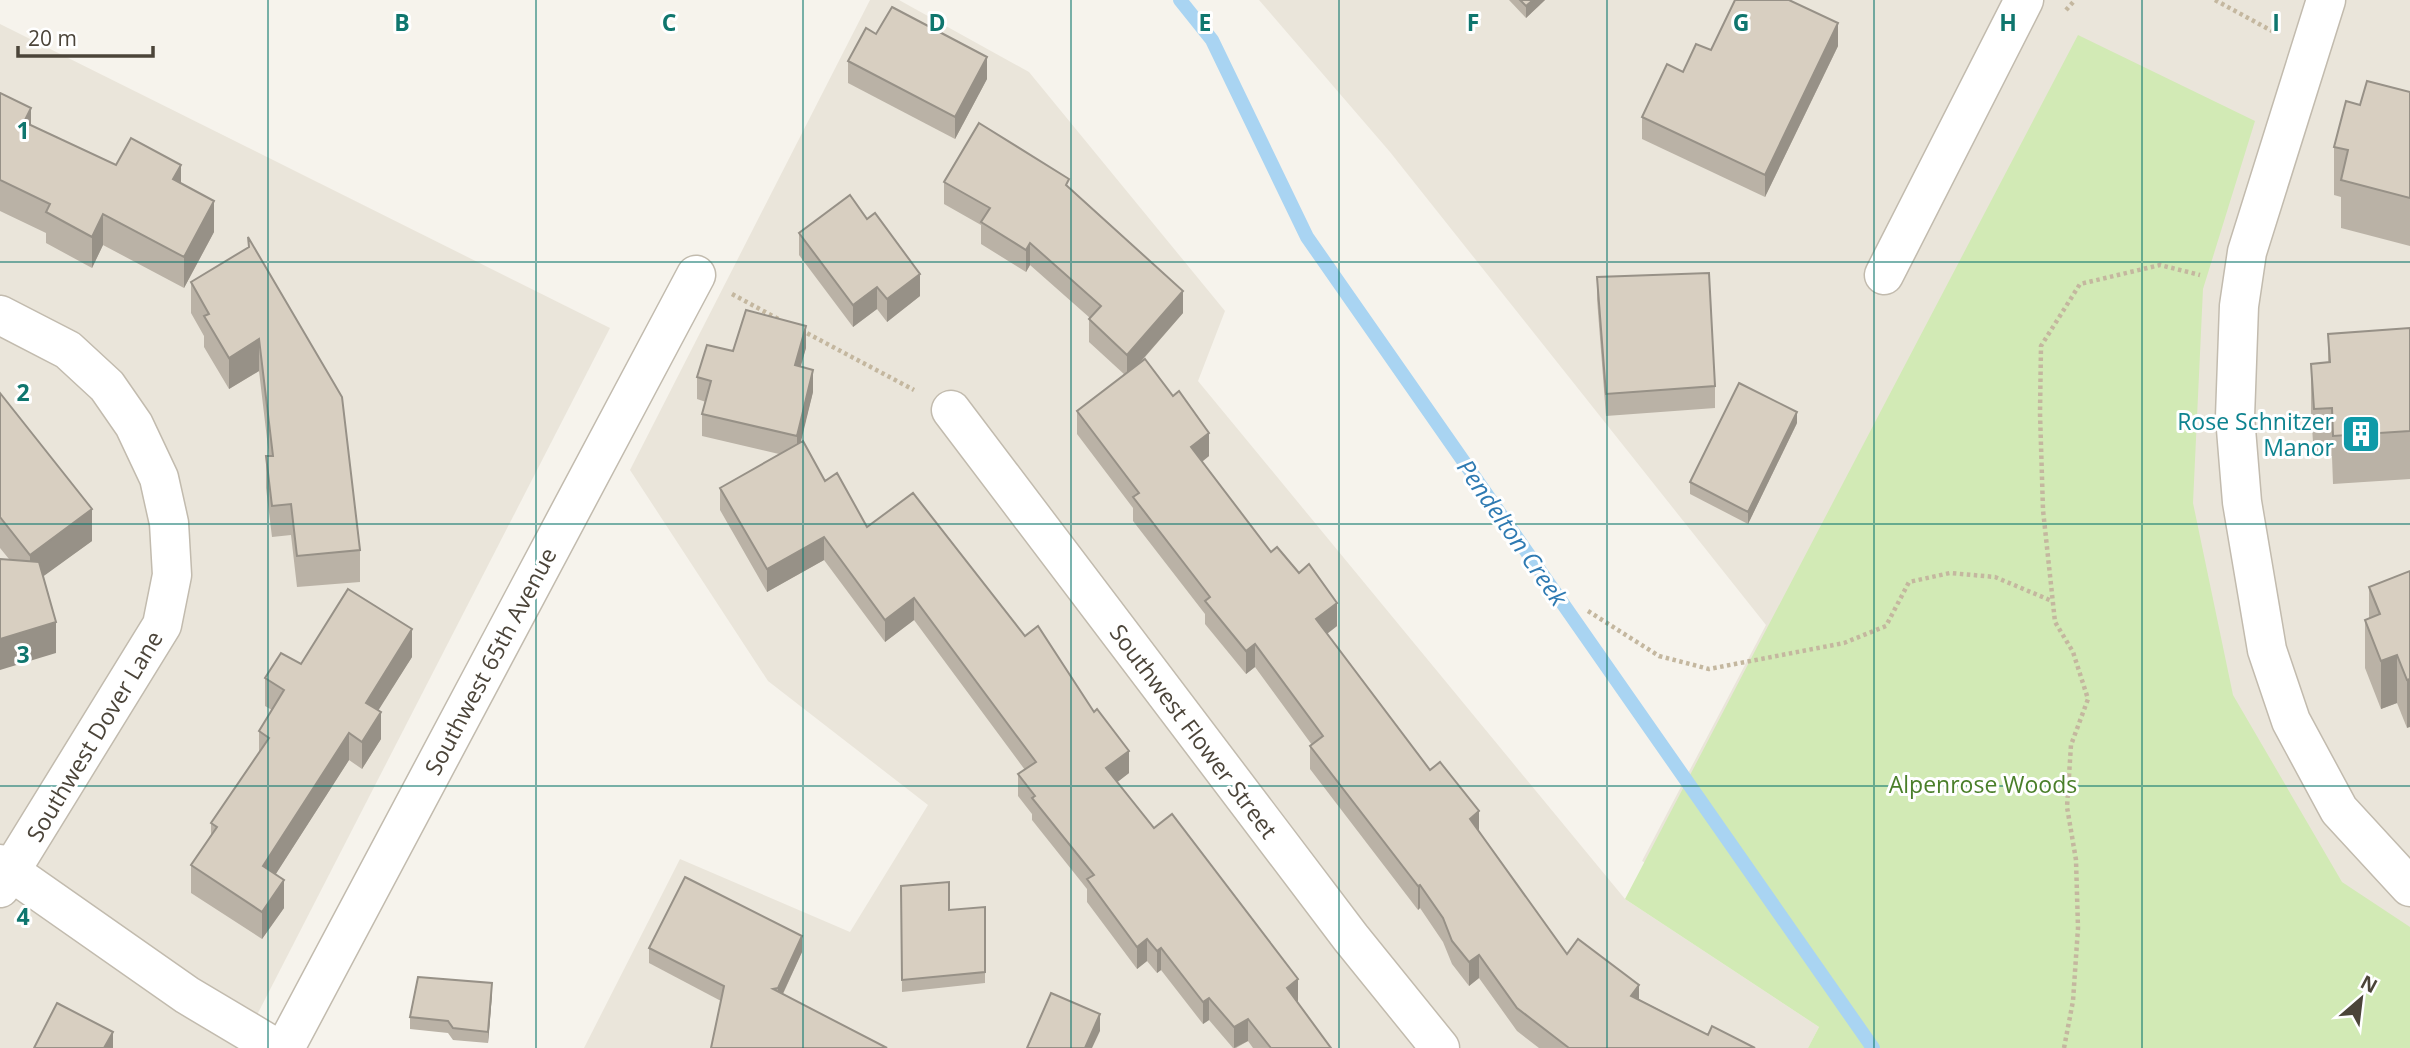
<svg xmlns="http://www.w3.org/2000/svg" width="2410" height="1048" font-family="'Open Sans',sans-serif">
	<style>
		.residential { fill: #eae5da }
		.green { fill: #d2eab5 }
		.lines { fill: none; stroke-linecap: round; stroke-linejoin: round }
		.stream { stroke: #a9d4f2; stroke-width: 14 }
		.minor-casing { stroke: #c2bbae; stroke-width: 41 }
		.path { stroke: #c4b79f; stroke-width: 4.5; stroke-dasharray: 3.5 3.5; stroke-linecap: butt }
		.minor { stroke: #fff; stroke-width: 38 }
		.wall { fill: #bab2a6 }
		.shaded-wall { fill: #979187 }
		.building { fill: #d8cfc1; stroke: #979187; stroke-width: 2 }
		.grid { fill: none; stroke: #0f766e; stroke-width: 2; stroke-opacity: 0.55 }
		.labels { text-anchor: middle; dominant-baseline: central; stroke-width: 6; stroke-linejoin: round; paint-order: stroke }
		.culture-label { font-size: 23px; fill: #0d838f; stroke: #fff; text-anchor: end }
		.street-label { font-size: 23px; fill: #4b4439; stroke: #fff }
		.park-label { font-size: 23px; fill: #4a7f2a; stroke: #fff }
		.water-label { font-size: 24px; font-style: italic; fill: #2e7ab2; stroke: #fff }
		.grid-label { font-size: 23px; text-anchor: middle; font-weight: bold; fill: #0f766e; stroke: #fff; stroke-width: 6; stroke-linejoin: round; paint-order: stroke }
	</style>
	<rect width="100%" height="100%" fill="#f6f3ec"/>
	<g class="residential">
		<polygon points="870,0 899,0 1029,72 1225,311 1198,381 1625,899 1819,1027 1808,1048 584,1048 680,859 850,932 928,805 768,681 630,470"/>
		<polygon points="1259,0 2410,0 2410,1048 1984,1048 1642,861 1766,625 1390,152"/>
		<polygon points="0,24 610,328 240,1048 0,1048"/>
	</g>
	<polygon class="green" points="2078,35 2255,121 2203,289 2193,503 2233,695 2342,882 2410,927 2410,1048 1808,1048 1819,1027 1625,899"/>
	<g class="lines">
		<polyline class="stream" points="1180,0 1212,40 1307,237 1873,1048"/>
		<g class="minor-casing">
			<g id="minor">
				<polyline points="2326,0 2247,252 2239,306 2235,417 2242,502 2267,650 2291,721 2339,810 2410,887"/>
				<polyline points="1884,275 2024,0"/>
				<polyline points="0,315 68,350 107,386 134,425 159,478 169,523 172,575 162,625 0,888"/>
				<polyline points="951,410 1351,938 1440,1048"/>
				<polyline points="0,864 187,995 276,1048"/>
				<polyline points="285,1048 696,275"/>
			</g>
		</g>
		<g class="path">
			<polyline points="2215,0 2272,31"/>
			<polyline points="2066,10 2075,0"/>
			<polyline points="732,294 780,320"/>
			<polyline points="801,330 914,390"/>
			<polyline points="1588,611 1659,656 1709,669 1844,643 1886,626 1909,582 1950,573 1995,577 2052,601"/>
			<polyline points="2064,1048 2073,1001 2078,928 2076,860 2067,807 2071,745 2088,699 2073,652 2055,622 2043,510 2040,413 2041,346 2080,284 2160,265 2200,275"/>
		</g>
		<use href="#minor" class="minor"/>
	</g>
	<g class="wall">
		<polygon points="1509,0 1545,0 1526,18"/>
		<polygon points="876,34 987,79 955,139 848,83 848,61"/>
		<polygon points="1838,46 1765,197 1642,139 1642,117 1683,72 1711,50"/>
		<polygon points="2410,92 2410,246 2341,228 2341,197 2334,195 2334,147 2360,105"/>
		<polygon points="0,93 31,125 116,165 181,184 214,232 184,288 103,245 92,268 46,243 46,233 0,211"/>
		<polygon points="944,182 1069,187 1183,313 1139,364 1209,456 1202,462 1271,552 1337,626 1327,634 1430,770 1479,831 1567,954 1639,999 1708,1035 1755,1048 1539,1048 1517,1031 1479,978 1469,986 1452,964 1443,942 1420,908 1418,910 1310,769 1310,746 1312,745 1255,667 1246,674 1205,624 1205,614 1133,521 1133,508 1077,434 1077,411 1125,375 1089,342 1089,319 1090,318 1030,265 1026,272 981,244 981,225 944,204"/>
		<polygon points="799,233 920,296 887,322 877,309 853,327 799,255"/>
		<polygon points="248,237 360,550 360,582 297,587 291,535 272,537 266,488 266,456 269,456 259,371 229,389 204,347 204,336 191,313 191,282 248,248"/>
		<polygon points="1597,277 1715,386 1715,408 1606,416 1597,299"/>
		<polygon points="2410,328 2410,479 2333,484 2332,456 2314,457 2311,412 2311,364 2328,362 2328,334"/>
		<polygon points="806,348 800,366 813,392 800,442 825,481 867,527 1129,773 1117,782 1154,828 1298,1001 1297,1002 1331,1048 1253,1048 1248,1041 1236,1048 1233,1048 1209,1020 1203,1024 1161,970 1157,973 1147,961 1137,969 1087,902 1087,889 1032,820 1032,814 1018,796 1018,774 1025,770 914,620 885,642 824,560 767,592 720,510 720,488 779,454 702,436 702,414 706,402 697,399 697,377 733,351"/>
		<polygon points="0,393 92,541 43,576 56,653 9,559 0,548"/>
		<polygon points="1797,423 1748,524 1690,494 1690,482"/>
		<polygon points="2410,571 2407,728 2397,703 2381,709 2365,668 2365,620 2369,618 2369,587"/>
		<polygon points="412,657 378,710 381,739 362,769 349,760 275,875 284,908 262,939 191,893 191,865 211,835 211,823 259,753 259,731 272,710 265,706 265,678 301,664"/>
		<polygon points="901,886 949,910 985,907 985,983 902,992"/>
		<polygon points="649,948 802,952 783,994 721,1001 649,963"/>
		<polygon points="492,994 488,1043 453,1040 448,1033 410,1029 410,1017"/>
	</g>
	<g class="shaded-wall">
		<polygon points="1533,0 1545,0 1526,18 1526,6"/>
		<polygon points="1838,23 1838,46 1765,197 1765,175"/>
		<polygon points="987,57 987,79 955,139 955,117"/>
		<polygon points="31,108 31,139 24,122"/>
		<polygon points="181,165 181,196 173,179"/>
		<polygon points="214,201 214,232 184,288 184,257"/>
		<polygon points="103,214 103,245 92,268 92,237"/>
		<polygon points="1030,243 1030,265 1026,272 1026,250"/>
		<polygon points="920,274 920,296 887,322 887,299"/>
		<polygon points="877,287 877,309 853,327 853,305"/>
		<polygon points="1183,291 1183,313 1127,377 1127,355"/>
		<polygon points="806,326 806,348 795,387 795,365"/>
		<polygon points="259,339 259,371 229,389 229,358"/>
		<polygon points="813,370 813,392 797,458 797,436"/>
		<polygon points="1797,412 1797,423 1748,524 1748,512"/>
		<polygon points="1209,433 1209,456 1191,470 1191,447"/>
		<polygon points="92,509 92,541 30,586 30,555"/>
		<polygon points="824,537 824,560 767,592 767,569"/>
		<polygon points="914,598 914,620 885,642 885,620"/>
		<polygon points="1337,603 1337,626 1316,642 1316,619"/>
		<polygon points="56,622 56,653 0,670 0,639"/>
		<polygon points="412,629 412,657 366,730 366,703"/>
		<polygon points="1255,644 1255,667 1246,674 1246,651"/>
		<polygon points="2397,655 2397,703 2381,709 2381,661"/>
		<polygon points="2410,679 2410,727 2407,728 2407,680"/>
		<polygon points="381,712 381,739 362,769 362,742"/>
		<polygon points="349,733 349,760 263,894 263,866"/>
		<polygon points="1129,751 1129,773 1106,791 1106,768"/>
		<polygon points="1479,811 1479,834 1470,819"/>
		<polygon points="284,880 284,908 262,939 262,912"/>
		<polygon points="1420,885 1420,908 1418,910 1418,886"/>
		<polygon points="802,936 802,952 778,1004 778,988"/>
		<polygon points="1147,939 1147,961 1137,969 1137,947"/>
		<polygon points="1161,948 1161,970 1157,973 1157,951"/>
		<polygon points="1479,955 1479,978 1469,986 1469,962"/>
		<polygon points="1298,979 1298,1001 1287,1010 1287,988"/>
		<polygon points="492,983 492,994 488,1043 488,1032"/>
		<polygon points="1639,985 1639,1008 1631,996"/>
		<polygon points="1209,998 1209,1020 1203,1024 1203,1002"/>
		<polygon points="1100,1014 1100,1031 1092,1048 1085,1048"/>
		<polygon points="1248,1019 1248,1041 1234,1048 1234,1027"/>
		<polygon points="113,1032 113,1048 104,1048"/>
	</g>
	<g class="building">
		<polygon points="1520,0 1533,0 1526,6"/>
		<polygon points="1735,0 1789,0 1838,23 1765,175 1642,117 1667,64 1683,72 1696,44 1711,50"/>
		<polygon points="892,7 987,57 955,117 848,61 866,28 876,34"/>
		<polygon points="2367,81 2410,92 2410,198 2341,180 2348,150 2334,147 2346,101 2360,105"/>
		<polygon points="0,93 31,108 24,122 116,165 131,138 181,165 173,179 214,201 184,257 103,214 92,237 46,212 50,204 0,180"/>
		<polygon points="979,123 1069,179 1066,185 1183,291 1127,355 1089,319 1101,306 1030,243 1026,250 981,222 990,208 944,182"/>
		<polygon points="850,195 867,219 875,213 920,274 887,299 877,287 853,305 799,233"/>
		<polygon points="248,237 342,397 360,550 297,556 291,504 272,506 266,456 273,456 259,339 229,358 204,316 209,314 191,282 249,247"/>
		<polygon points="1709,273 1715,386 1606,394 1597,277"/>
		<polygon points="746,310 806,326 795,365 813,370 797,436 702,414 711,381 697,377 707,345 733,351"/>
		<polygon points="2410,328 2410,431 2333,436 2332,408 2314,409 2311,364 2330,362 2328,334"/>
		<polygon points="1145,359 1173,396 1179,391 1209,433 1191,447 1271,552 1277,547 1299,573 1309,564 1337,603 1316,619 1430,770 1440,762 1479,811 1470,819 1567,954 1578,939 1639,985 1631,996 1708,1035 1712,1026 1755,1048 1569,1048 1517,1008 1479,955 1469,962 1452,941 1443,918 1420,885 1418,886 1310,746 1323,736 1255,644 1246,651 1205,601 1210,597 1133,497 1139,493 1077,411"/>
		<polygon points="1739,383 1797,412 1748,512 1690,482"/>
		<polygon points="0,393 92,509 30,555 0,517"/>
		<polygon points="803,441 825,481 837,473 867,527 913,493 1025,636 1038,626 1094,712 1097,709 1129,751 1106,768 1154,828 1172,814 1298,979 1287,988 1331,1048 1271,1048 1248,1019 1234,1027 1209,998 1203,1002 1161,948 1157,951 1147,939 1137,947 1087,879 1094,875 1032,798 1035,796 1018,774 1036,762 914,598 885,620 824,537 767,569 720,488"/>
		<polygon points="0,559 39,562 56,622 0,639"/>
		<polygon points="2410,571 2410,679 2407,680 2397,655 2381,661 2365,620 2380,614 2369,587"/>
		<polygon points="348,589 412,629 366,703 381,712 362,742 349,733 263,866 284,880 262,912 191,865 217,827 211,823 269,738 259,731 284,690 265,678 281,653 301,664"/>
		<polygon points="685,877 802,936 778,988 773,989 887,1048 711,1048 724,986 649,948"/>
		<polygon points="949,882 949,910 985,907 985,972 902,980 901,886"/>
		<polygon points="418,977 492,983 488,1032 453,1028 448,1021 410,1017"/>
		<polygon points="1051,993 1100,1014 1085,1048 1027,1048"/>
		<polygon points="57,1003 113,1032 104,1048 34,1048"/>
	</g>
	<path class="grid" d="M268 0V1048M536 0V1048M803 0V1048M1071 0V1048M1339 0V1048M1607 0V1048M1874 0V1048M2142 0V1048M0 262H2410M0 524H2410M0 786H2410"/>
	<defs>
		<g id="building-square" transform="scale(2.0125)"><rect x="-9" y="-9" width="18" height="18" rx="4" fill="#0f9aa8" stroke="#fff"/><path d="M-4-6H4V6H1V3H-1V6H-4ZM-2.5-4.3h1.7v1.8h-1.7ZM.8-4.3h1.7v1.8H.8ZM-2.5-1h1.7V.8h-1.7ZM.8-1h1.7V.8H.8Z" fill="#fff"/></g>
	</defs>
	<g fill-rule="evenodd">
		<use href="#building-square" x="2361" y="434"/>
	</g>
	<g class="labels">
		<g class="culture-label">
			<text x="2334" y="421">Rose Schnitzer<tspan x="2334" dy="26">Manor</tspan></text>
		</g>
		<g class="street-label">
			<text transform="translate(490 661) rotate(-62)">Southwest 65th Avenue</text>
			<text transform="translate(1194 731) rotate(53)">Southwest Flower Street</text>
			<text transform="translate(94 736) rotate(-59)">Southwest Dover Lane</text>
		</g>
		<g class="park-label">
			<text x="1983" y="784">Alpenrose Woods</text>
		</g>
		<g class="water-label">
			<text transform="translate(1513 532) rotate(55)">Pendelton Creek</text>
		</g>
	</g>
	<g class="grid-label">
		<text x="402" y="31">B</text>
		<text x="669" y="31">C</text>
		<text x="937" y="31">D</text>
		<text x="1205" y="31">E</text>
		<text x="1473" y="31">F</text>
		<text x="1741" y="31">G</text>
		<text x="2008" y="31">H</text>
		<text x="2276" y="31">I</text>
		<text x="23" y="139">1</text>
		<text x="23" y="401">2</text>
		<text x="23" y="663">3</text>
		<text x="23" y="925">4</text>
	</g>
	<g transform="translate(2361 999) rotate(28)" stroke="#ffffff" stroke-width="5" paint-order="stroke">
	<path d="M0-5L12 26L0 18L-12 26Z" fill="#4b4439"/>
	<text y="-10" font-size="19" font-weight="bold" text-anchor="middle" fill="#4b4439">N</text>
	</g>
	<path d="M18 46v10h135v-10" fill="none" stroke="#4b4439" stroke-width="3.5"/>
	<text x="28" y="46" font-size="21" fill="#4b4439" stroke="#ffffff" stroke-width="5" paint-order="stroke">20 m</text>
</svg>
